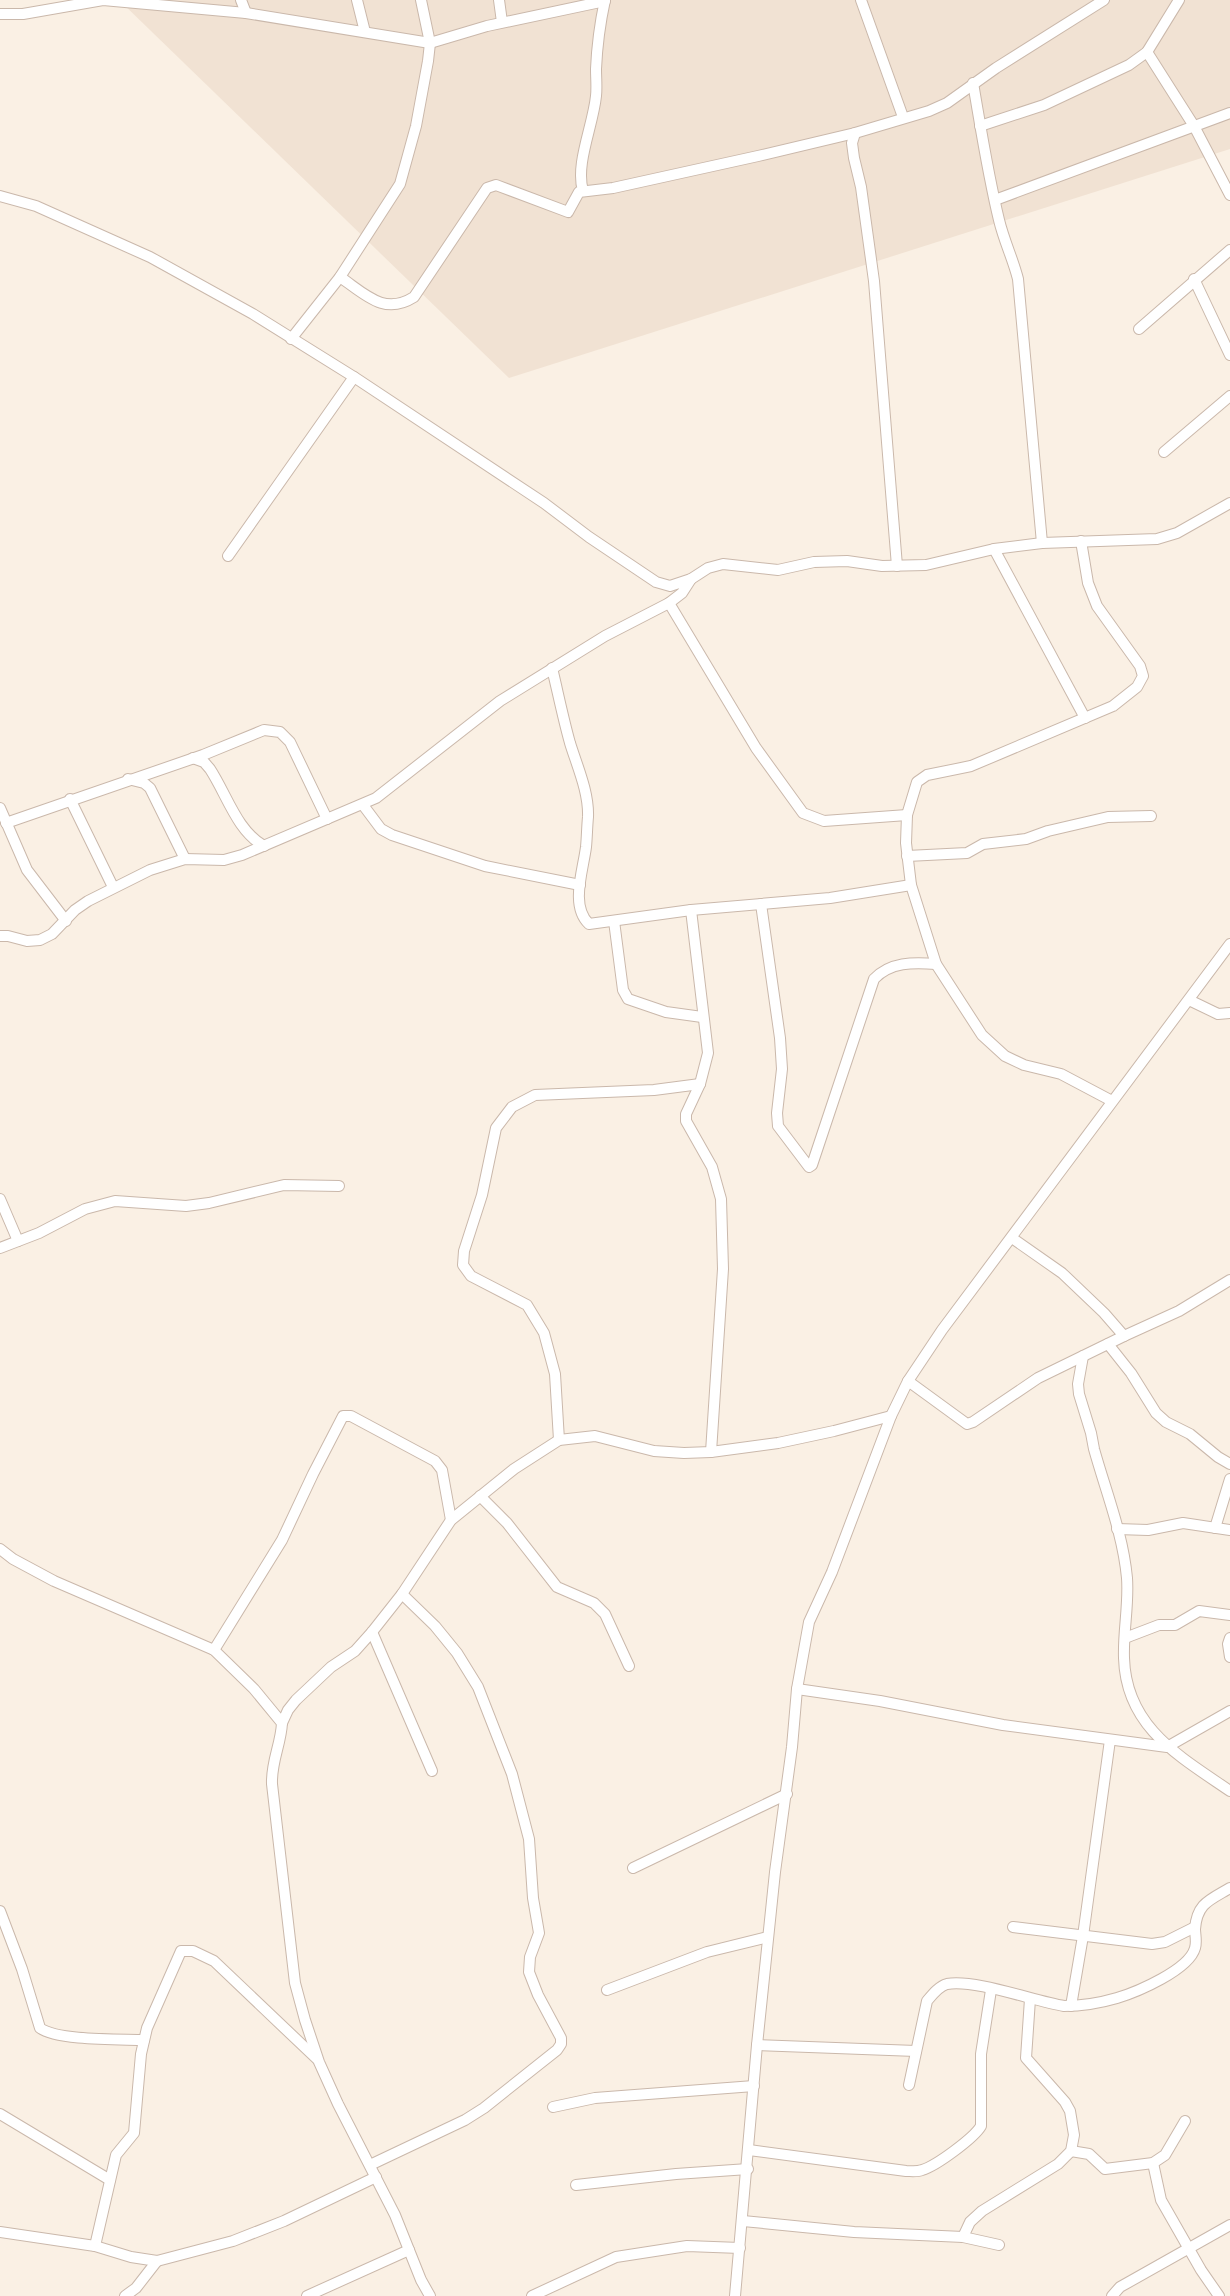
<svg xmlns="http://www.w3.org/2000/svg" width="1230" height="2296" font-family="'Roboto Condensed',sans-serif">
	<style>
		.residential { fill: #f1e2d3 }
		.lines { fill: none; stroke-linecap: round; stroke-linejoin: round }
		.street-casing { stroke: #cab8ab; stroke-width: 12 }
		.street { stroke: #fff; stroke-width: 10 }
	</style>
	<rect width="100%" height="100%" fill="#faf0e4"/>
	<polygon class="residential" points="119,0 1230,0 1230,149 509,378"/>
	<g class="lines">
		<g class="street-casing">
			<g id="street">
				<polyline points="241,0 246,13"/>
				<polyline points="357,0 365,32"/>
				<polyline points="499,0 502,22"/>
				<polyline points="861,0 903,117"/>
				<polyline points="0,14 23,14 103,0 246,13 430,43 487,26 605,1"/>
				<polyline points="1147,52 1194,126 1230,195"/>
				<path d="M973 83C981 129 988 175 999 220 1004 241 1013 259 1018 279L1042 543"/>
				<polyline points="980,126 1044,105 1129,65 1147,52 1179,0"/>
				<polyline points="855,133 852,143 854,158 861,187 874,281 897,566"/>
				<path d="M583 191C575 164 593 126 596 96 597 87 596 78 596 69 597 46 600 23 605 0"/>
				<polyline points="0,196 36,206 150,257 253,314 354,377 544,503 589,537 656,582 670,586 691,579 708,568 723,564 778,570 814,562 847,561 882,566 926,565 994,549 1042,543 1157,539 1177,533 1230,503"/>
				<polyline points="995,200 1230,113"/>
				<path d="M340 277C365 294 384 316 414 297L487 188 496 185 568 212 579 192 613 188 758 156 855 133 929 111 947 103 996 68 1104 0"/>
				<polyline points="1194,279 1230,355"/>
				<polyline points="1139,329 1230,250"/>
				<polyline points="291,339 340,277 400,184 416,126 428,61 430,43 421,0"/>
				<polyline points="1164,452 1230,396"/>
				<polyline points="1081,541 1088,583 1097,606 1140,666 1143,676 1137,687 1113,706 971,766 927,775 917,782 907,815 906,843 911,885 936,964 982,1035 1005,1056 1024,1065 1061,1074 1112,1101"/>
				<polyline points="994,549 1085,718"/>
				<polyline points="228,556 354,377"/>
				<polyline points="669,603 756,748 803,813 824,821 907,815"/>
				<path d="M552 668C558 693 563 718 570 743 577 766 589 792 588 817 587 827 587 837 586 847 583 871 570 906 589 924L691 910 830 898 911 885"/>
				<path d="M193 758 204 762 210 769C227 795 237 831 264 846"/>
				<polyline points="128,779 144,783 150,788 185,859"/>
				<polyline points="70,799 113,887"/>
				<polyline points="363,805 381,829 392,835 485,866 580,885"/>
				<polyline points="0,808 27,870 66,921"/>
				<polyline points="6,823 203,755 264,730 280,732 290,742 327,819"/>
				<polyline points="907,856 967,853 983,844 1026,839 1048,831 1108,817 1151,816"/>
				<path d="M761 904 780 1038 782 1069 777 1113 778 1126 809 1167 812 1165 874 979C890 962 913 962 936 964"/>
				<polyline points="691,910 708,1053 700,1084 686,1114 686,1121 712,1167 721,1199 723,1269 711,1452"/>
				<polyline points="614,921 623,990 628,999 666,1012 702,1017"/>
				<polyline points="0,936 8,936 27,941 40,940 52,934 75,910 88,901 150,870 185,859 224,860 242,855 376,798 500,701 605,636 669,603 682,593 691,579"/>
				<polyline points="1189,1000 1218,1014 1230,1013"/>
				<polyline points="0,1199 18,1241"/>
				<polyline points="1012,1238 1062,1273 1104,1313 1124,1336 1179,1311 1230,1280"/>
				<polyline points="0,1248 39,1233 85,1209 115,1201 186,1206 209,1203 284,1185 339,1186"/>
				<polyline points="1108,1344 1131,1373 1156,1413 1166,1422 1190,1434 1218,1457 1230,1464"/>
				<path d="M1083 1356 1078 1384 1079 1394 1091 1433 1094 1449C1106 1492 1123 1534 1127 1578 1129 1605 1123 1631 1124 1658 1126 1727 1179 1756 1230 1791"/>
				<polyline points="908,1381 967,1424 973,1422 1038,1378 1124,1336"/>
				<polyline points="559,1440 555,1374 544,1333 527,1305 471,1276 463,1265 464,1251 482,1195 496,1128 512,1107 535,1095 654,1090 700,1084"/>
				<polyline points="480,1496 507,1523 557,1587 594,1603 605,1614 629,1666"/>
				<polyline points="1215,1528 1230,1479"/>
				<polyline points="1117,1529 1148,1530 1183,1523 1230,1530"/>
				<path d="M0 1549 13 1559 54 1581 214 1650 254 1689 282 1723C281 1744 271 1762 272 1784L295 1983 305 2020 319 2062 338 2104 395 2215 421 2280 430 2296"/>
				<polyline points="372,1632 432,1771"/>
				<polyline points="1125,1638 1159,1625 1175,1625 1199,1611 1230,1615"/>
				<polyline points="1230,1638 1228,1644 1230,1657"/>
				<polyline points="214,1650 282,1540 313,1474 343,1416 351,1416 435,1461 442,1470 451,1520"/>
				<polyline points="797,1689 880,1701 1003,1725 1167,1747 1230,1711"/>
				<polyline points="282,1723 288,1710 296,1700 331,1667 355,1651 372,1632 402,1594 451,1520 514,1469 559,1440 595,1436 654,1451 684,1453 711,1452 778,1443 834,1431 891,1416"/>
				<polyline points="633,1868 787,1794"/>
				<path d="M0 1911 22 1969 40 2028C58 2041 120 2039 144 2040"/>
				<polyline points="1013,1927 1152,1944 1165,1942 1195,1927"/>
				<polyline points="607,1990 707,1952 768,1937"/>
				<polyline points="1071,2006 1083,1936 1110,1740"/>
				<polyline points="757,2045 916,2051"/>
				<path d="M909 2085 927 2001C932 1995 939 1986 947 1984 975 1979 1034 2001 1064 2006 1082 2006 1100 2003 1117 1998 1137 1992 1189 1970 1195 1948 1197 1942 1195 1934 1195 1929 1197 1903 1210 1900 1230 1888"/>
				<polyline points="553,2107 595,2098 754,2086"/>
				<polyline points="0,2114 110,2180"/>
				<path d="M749 2150 906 2171C911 2171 917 2172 922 2170 936 2166 974 2138 981 2126V2054L991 1990"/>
				<polyline points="1071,2151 1089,2154 1105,2169 1153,2163 1165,2155 1185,2121"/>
				<polyline points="1153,2163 1161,2200 1201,2270 1219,2296"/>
				<polyline points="370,2165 465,2120 484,2108 557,2050 561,2044 561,2038 538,1995 529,1972 530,1957 539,1933 533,1898 529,1839 512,1774 478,1687 457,1653 435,1626 402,1594"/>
				<polyline points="576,2185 676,2174 748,2169"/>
				<polyline points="743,2221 854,2232 963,2237 999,2245"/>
				<polyline points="0,2232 95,2246 131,2257 157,2261 233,2241 284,2221 376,2177"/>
				<polyline points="963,2237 970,2222 982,2211 1058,2164 1071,2151 1074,2135 1070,2111 1065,2102 1026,2058 1030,1999"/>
				<polyline points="95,2246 116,2155 134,2133 141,2054 147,2028 181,1951 193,1951 214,1961 317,2059"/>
				<polyline points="125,2296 136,2288 157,2261"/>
				<polyline points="307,2296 409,2250"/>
				<polyline points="532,2296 616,2257 687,2246 740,2248"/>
				<polyline points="735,2296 757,2045 775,1872 792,1747 797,1689 809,1622 832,1572 891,1416 908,1381 942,1330 1230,944"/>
				<polyline points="1112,2296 1120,2287 1230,2225"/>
			</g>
		</g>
		<use href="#street" class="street"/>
	</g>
</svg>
